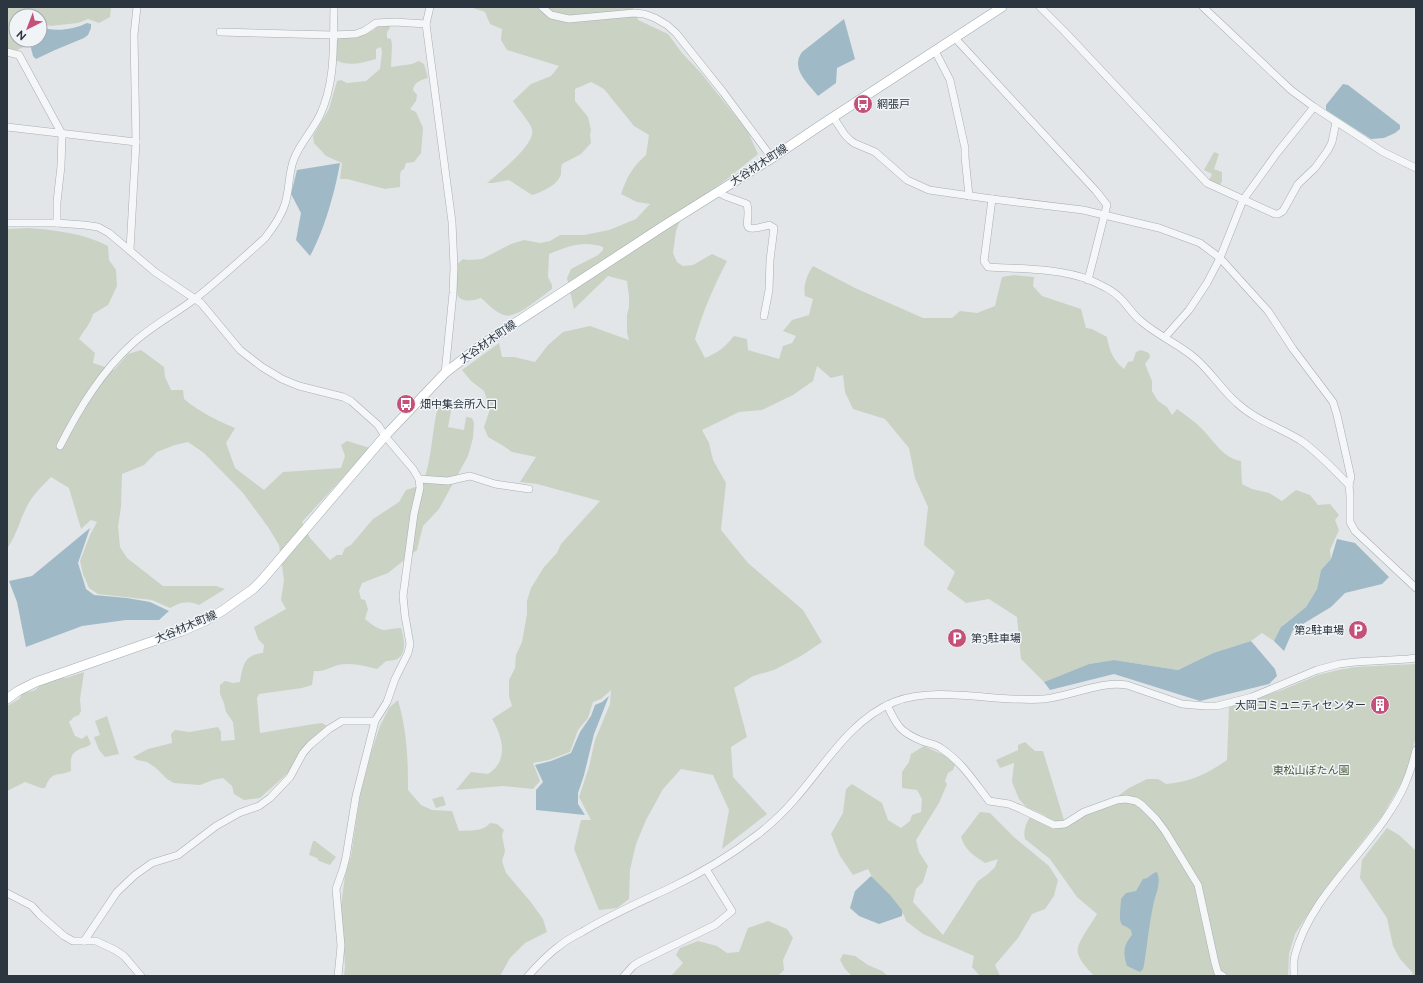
<svg xmlns="http://www.w3.org/2000/svg" width="1423" height="983" font-family="Raleway,'Noto Sans JP',sans-serif">
	<style>
		.green { fill: #cad2c4 }
		.water { fill: #a0b9c6 }
		.lines { fill: none; stroke-linecap: round; stroke-linejoin: round }
		.minor-casing { stroke: #a7aeb3; stroke-width: 8 }
		.major-casing { stroke: #a2acb4; stroke-width: 10 }
		.minor { stroke: #f4f6f8; stroke-width: 7 }
		.major { stroke: #fff; stroke-width: 9 }
		.labels { text-anchor: middle; dominant-baseline: central; stroke-width: 3; stroke-linejoin: round; paint-order: stroke }
		.poi-label { font-size: 11px; fill: #2b3640; stroke: #f1f4f7; text-anchor: start }
		.street-label { font-size: 11px; fill: #2b3640; stroke: #f1f4f7 }
		.park-label { font-size: 11px; fill: #465a3a; stroke: #f1f4f7 }
	</style>
	<rect width="100%" height="100%" fill="#e2e6e9"/>
	<g class="green">
		<polygon points="7,7 111,7 110,17 99,23 88,19 78,23 50,26 40,22 40,16 16,16 16,40 24,40 24,47 14,51 7,48"/>
		<path d="M470 7H633L638 20 668 34 682 53 701 73 748 132 758 154 727 179 684 210 676 231 673 253 677 262 683 266 693 265 712 254 727 261C714 286 703 311 695 339L705 358C718 353 726 346 734 336L747 339 748 350 779 359 783 346 792 343 796 336 783 331 792 320 809 315 813 299 805 296C803 285 807 275 813 266L855 288 923 318H952L960 311 977 313 995 306 1002 277 1014 275 1034 277 1033 286 1042 296 1081 309 1086 328 1092 329 1107 337C1109 350 1113 360 1124 369L1128 362 1133 361 1136 352 1141 350 1149 353 1150 357 1145 364 1152 381V391L1158 401 1167 407 1172 415 1177 409C1185 415 1193 420 1200 427 1213 439 1222 458 1241 461L1242 484 1252 489 1269 493 1282 501 1296 490 1310 495 1318 505 1330 504 1339 515 1335 520 1339 530 1330 550 1331 559 1321 570 1317 589 1306 607 1283 625 1274 641 1262 633 1251 641 1213 653 1178 670 1114 660 1089 664 1044 682 1021 659 1017 617 989 599 966 603 947 589 955 572 924 545 928 507 915 478 909 448 885 419 853 409 845 392 843 375 831 378 817 366 813 381 793 395 762 410 739 412 702 430 709 443 713 460 726 483 721 530 748 563 803 610 822 642 801 656 774 670 753 676 734 688 747 737 731 747 733 777 767 814 722 849 729 810 713 775 681 769 663 789 646 820 636 844 630 870 629 899 617 908 599 910 574 849 581 820H591L579 797 589 767 595 740 610 704 611 690 601 699 593 702 588 718 578 730 570 752 549 760 533 763 540 781 533 789 503 786 456 790 471 772 488 774C509 761 503 737 492 719L512 706 509 696V680L515 668 516 655 522 642 527 614V601L531 588 544 567 557 553 561 544 600 501 537 484 520 482 536 457 512 452 502 445 488 437 484 427 490 409 484 391 471 381 462 370 499 343 502 357H514L535 362 548 345 563 332 590 326 629 340 627 333V315L629 307V296L627 281 608 276 574 309 567 278 571 269 598 255 603 250V247C582 240 568 247 549 254L548 277 552 285V289C542 296 515 320 504 315 495 312 488 304 481 298 475 300 461 304 457 294 457 292 457 269 456 265L463 259 468 260 482 259 511 244 524 240 540 243 550 241 560 235H584L609 230 636 219 650 204 637 202 621 194C627 177 632 167 646 155L649 135 634 126 604 89 591 82 575 89V101L588 117 591 130 590 135 591 143 581 154 562 164C561 167 561 171 561 174 558 185 542 192 532 195L509 180 493 183H487C498 173 536 145 532 129 531 124 517 107 513 101L531 84 551 76 559 66 507 50 501 40 502 29 490 24 485 12Z"/>
		<path d="M388 24 390 28 387 32V38L391 39 392 45 391 67 412 64 419 61 424 64 428 78C421 80 414 82 413 90L417 95 416 101 410 109 416 112 423 128 421 153 414 162 406 163 404 169 401 171C399 177 401 181 400 187L385 189 347 179H340L342 163 326 156 314 143 313 136 329 109 337 81 341 80 347 83 366 81 380 69 382 52 381 47 376 49V59C363 63 347 67 336 60L337 41 339 38 365 34 374 30 376 25Z"/>
		<polygon points="1214,152 1219,154 1214,169 1222,172 1222,181 1220,185 1209,180 1212,174 1204,170"/>
		<path d="M28 228C55 230 83 233 108 246L109 260 116 270 117 286 108 305 93 314C90 325 84 330 79 339L95 353 93 363 114 370 128 354 141 350 164 367 165 377 171 390H183L184 399C200 412 216 420 235 428L226 443 235 468 264 490 283 472 341 468 345 456 341 445 347 441 370 448 302 522 310 538 330 560 337 555H342L345 548 351 545 373 519 399 502 406 490 422 485C433 459 431 430 439 403L450 407 451 411 448 427 464 430 466 417 472 418 474 423 473 438 468 456 439 509 423 526 417 550 388 573 362 583 359 591 361 599 365 600 368 609 365 619C370 623 378 630 385 630 391 629 395 628 401 628 406 644 407 662 386 661L377 669C366 666 350 662 338 665 329 668 323 672 314 671L312 685 302 688 259 694 257 698 260 733 314 724 322 723 327 726 301 750 292 769 279 781 260 798 244 800 234 794 232 786 223 778 213 780 200 785 174 783 167 779 156 768 147 762 137 760 133 757 148 749 172 743 171 734 175 730 190 732 218 727 221 732V741L235 740 233 722 226 712 224 703 220 694V685L225 681 233 683 240 682C243 665 244 655 263 653L264 645 258 639 254 627 286 609 281 600 284 580 279 545 268 527 243 493 204 453 188 442 175 445 157 452 144 465 122 474 121 507 118 526 120 547 127 558 163 586H216L225 589 199 605C188 600 180 602 170 608L152 600 98 594 89 588 83 574 80 561 90 535 97 522 91 520 81 529 69 488 51 477C42 486 33 495 27 506 20 520 16 536 7 549V229Z"/>
		<path d="M1416 664V736L1408 767 1402 782 1382 816 1324 890 1295 934 1289 954 1288 976H1225L1223 972 1221 970 1217 956 1219 976H1094C1088 969 1080 962 1078 953 1075 944 1093 922 1097 914L1077 897 1050 859 1025 839C1023 831 1026 822 1031 816L1058 829 1060 828 1044 815 1026 807 1019 799 1012 782 1014 763 1000 768 996 760 1018 750V745L1025 742 1035 751H1043L1064 820 1118 796 1129 788 1147 779H1158L1166 784C1191 782 1207 774 1227 760L1229 707 1282 690 1318 675 1338 670 1355 667Z"/>
		<path d="M84 672 80 699 81 711 79 715 74 717 69 722 75 736 82 739 87 735 91 744C87 748 83 747 78 750 69 754 71 763 71 771 57 777 52 770 45 788H41L25 782 7 791V706L19 699 22 694 35 690 41 685 59 678H66Z"/>
		<path d="M398 700C407 732 408 757 408 790L421 805 432 810 452 811 459 831C469 830 483 832 490 823L497 824 504 830 502 835 505 851 502 861 506 873 530 901 543 919 547 932 525 943 510 958 500 976H344L345 966 341 906 345 876 351 856 360 796 371 753 380 726 389 708Z"/>
		<polygon points="107,716 119,754 105,757 99,750 94,737 100,735 95,721"/>
		<path d="M924 746 946 756 955 765 953 770 948 773 945 781 947 784 939 803 916 840 919 852 928 866 923 882 916 889 913 902 943 935 978 881 988 874 995 867 998 859 985 863C973 855 965 850 961 837L980 812 990 813 1015 838 1049 866 1058 880 1054 896 1045 909 1032 914 1018 938 995 965 1000 976H980L972 967 974 956 923 934 906 921 904 915 884 899 868 869 853 875 840 856 831 834 843 813 846 789 852 784 882 803 888 820 901 828 910 821 912 815 921 812 922 799 917 790 902 788V772L909 762 911 754Z"/>
		<polygon points="443,796 446,805 436,808 432,799"/>
		<polygon points="1387,828 1399,835 1416,851 1416,976 1413,976 1412,972 1400,959 1393,946 1387,918 1360,878 1362,860"/>
		<polygon points="313,841 315,841 336,857 330,865 319,861 317,858 309,855"/>
		<polygon points="768,921 787,929 793,938 783,960 784,970 778,976 671,976 683,963 676,955 680,948 698,941 717,946 727,953 739,952 748,928"/>
		<polygon points="843,954 855,956 868,965 882,971 888,976 852,976 845,969 840,960"/>
	</g>
	<g class="water">
		<path d="M844 19 855 59 837 68 836 83 818 96C808 83 790 69 802 52Z"/>
		<path d="M87 23 91 24V28L88 35 84 38 55 50 36 59 33 56 29 40H40V27C54 32 73 30 87 23Z"/>
		<polygon points="1343,84 1348,85 1400,125 1400,129 1395,133 1384,138 1371,139 1326,110 1326,105"/>
		<path d="M340 163C335 192 324 231 310 256L296 240 301 213 291 194 297 170Z"/>
		<polygon points="90,528 78,563 86,589 94,595 127,598 150,602 169,611 159,620 126,620 82,626 26,647 17,602 9,581 32,576"/>
		<polygon points="1337,539 1355,543 1389,577 1382,584 1345,593 1331,607 1293,630 1284,651 1274,641 1281,627 1306,607 1317,589 1321,570 1331,559"/>
		<polygon points="1251,641 1275,669 1277,676 1269,684 1200,701 1114,674 1050,690 1044,682 1089,664 1114,660 1178,670 1213,653"/>
		<polygon points="609,696 594,734 584,775 578,793 578,804 585,815 536,810 536,790 543,782 535,765 551,761 571,753 580,732 591,716 595,705 602,702"/>
		<path d="M1157 872C1162 883 1155 895 1153 906 1149 925 1147 946 1144 965L1143 969 1140 972 1127 966C1123 954 1123 945 1132 935L1131 930 1127 927 1122 925C1118 919 1121 907 1121 899L1126 893 1136 891 1143 879 1147 878 1154 873Z"/>
		<polygon points="871,876 890,895 902,910 902,916 879,924 859,916 850,908 855,891"/>
	</g>
	<g class="lines">
		<g class="minor-casing">
			<g id="minor">
				<polyline points="430,7 426,24 452,222 454,267 453,293 445,373"/>
				<polyline points="542,7 551,15 569,19 634,13 644,14 655,18 667,25 676,33 723,92 772,158"/>
				<polyline points="1040,7 1065,32 1207,183 1275,214 1278,214 1283,211 1298,184 1315,168 1328,150 1332,142 1336,122"/>
				<polyline points="1203,7 1291,90 1314,107 1383,152 1416,168"/>
				<polyline points="220,32 333,35 356,34 364,31 376,23 395,22 426,24"/>
				<polyline points="955,38 1096,191 1107,205 1088,280"/>
				<polyline points="935,51 950,80 965,148 965,157 969,196"/>
				<polyline points="7,52 19,55 62,134 61,166 57,202 57,223"/>
				<polyline points="833,117 845,135 850,140 854,143 875,152 907,180 929,190 992,199 1083,210 1159,228 1200,243 1220,258 1268,311 1293,349 1333,402 1337,415 1351,477 1349,485 1350,496 1350,522 1355,531 1416,588"/>
				<polyline points="7,127 136,142"/>
				<path d="M718 192 725 196 747 204C752 222 736 235 769 225L774 228 770 260 769 290 764 316"/>
				<path d="M992 199 984 261 988 267C1021 269 1058 268 1090 280 1101 285 1113 290 1121 299 1128 306 1133 315 1141 321 1158 336 1179 344 1196 359 1211 372 1222 390 1237 403 1255 420 1279 427 1300 440 1318 452 1333 469 1349 485"/>
				<polyline points="7,223 57,223 84,225 98,227 109,233 155,272 201,303 240,350 262,367 282,379 299,386 343,397 351,401 378,425 385,436 413,469 419,479 420,488 414,514 403,596 405,616 410,644 408,653 395,679 387,702 375,721 356,796 346,857 343,869 336,889 341,946 338,976"/>
				<polyline points="130,250 136,142 134,35 137,7"/>
				<polyline points="1165,337 1189,310 1207,283 1220,258 1243,200 1277,153 1314,107"/>
				<path d="M60 446C79 409 101 372 132 344 151 326 175 314 196 298 220 279 243 258 265 238 272 229 282 214 285 204 290 189 288 174 294 159 300 143 313 130 320 115 336 81 333 43 334 7"/>
				<polyline points="419,479 448,481 470,476 495,484 529,489"/>
				<path d="M887 705C897 726 900 732 922 741 929 744 936 744 942 749 962 762 975 783 989 801L1009 804 1021 809 1054 825 1065 824 1084 812 1117 800 1126 799 1136 801 1142 805 1156 819 1165 831 1198 885 1215 963 1218 973 1223 976"/>
				<polyline points="7,893 32,906 40,915 64,936 73,941 96,941 115,950 124,956 141,976"/>
				<polyline points="84,941 117,892 135,875 152,863 178,855 216,826 239,813 259,806 270,798 290,777 303,753 310,745 329,729 342,721 375,721"/>
				<path d="M528 976C537 966 547 955 558 947 565 941 574 936 582 932 610 915 640 902 670 888 701 873 730 856 757 835 770 825 784 812 795 799 825 765 850 720 894 702 936 685 999 703 1044 699 1072 696 1099 681 1127 685L1182 704 1205 706H1217L1252 697 1317 670 1339 664 1355 662 1408 659 1416 658"/>
				<polyline points="624,976 633,966 639,962 715,925 732,911 706,869"/>
				<path d="M1294 976C1294 969 1293 961 1295 955 1309 901 1357 861 1387 816 1402 794 1410 776 1416 750"/>
			</g>
		</g>
		<g class="major-casing">
			<polyline id="major" points="7,699 18,691 36,682 182,631 205,621 222,611 253,589 262,580 385,436 445,373 480,346 665,225 772,158 821,125 1002,7"/>
		</g>
		<use href="#minor" class="minor"/>
		<use href="#major" class="major"/>
	</g>
	<defs>
		<g id="bus-disc" transform="scale(1)"><circle r="9.5" fill="#c45177" stroke="#f1f4f7"/><path d="M-5-6H5V4H4V6H2V4H-2V6H-4V4H-5ZM-3.5-4V0h7V-4ZM-3.5 1.2v1.5H-2V1.2ZM2 1.2v1.5H3.5V1.2Z" fill="#fff"/></g>
		<g id="parking-disc" transform="scale(1)"><circle r="9.5" fill="#c45177" stroke="#f1f4f7"/><path d="M-3.5-5.5H1a3.5 3.5 0 0 1 0 7H-1V5.5H-3.5ZM-1-3.4V-.6H.8a1.4 1.4 0 0 0 0-2.8Z" fill="#fff"/></g>
		<g id="building-disc" transform="scale(1)"><circle r="9.5" fill="#c45177" stroke="#f1f4f7"/><path d="M-4-6H4V6H1V3H-1V6H-4ZM-2.5-4.3h1.7v1.8h-1.7ZM.8-4.3h1.7v1.8H.8ZM-2.5-1h1.7V.8h-1.7ZM.8-1h1.7V.8H.8Z" fill="#fff"/></g>
	</defs>
	<g fill-rule="evenodd">
		<use href="#bus-disc" x="863" y="104"/>
		<use href="#bus-disc" x="406" y="404"/>
		<use href="#parking-disc" x="1358" y="630"/>
		<use href="#parking-disc" x="957" y="638"/>
		<use href="#building-disc" x="1380" y="705"/>
	</g>
	<g class="labels">
		<g class="poi-label">
			<text x="877" y="104">網張戸</text>
			<text x="420" y="404">畑中集会所入口</text>
			<text x="1344" y="630" text-anchor="end">第2駐車場</text>
			<text x="971" y="638">第3駐車場</text>
			<text x="1366" y="705" text-anchor="end">大岡コミュニティセンター</text>
		</g>
		<g class="street-label">
			<text transform="translate(759 165) rotate(-33)">大谷材木町線</text>
			<text transform="translate(488 342) rotate(-35)">大谷材木町線</text>
			<text transform="translate(186 627) rotate(-23)">大谷材木町線</text>
		</g>
		<g class="park-label">
			<text x="1311" y="770">東松山ぼたん園</text>
		</g>
	</g>
	<rect width="1423" height="983" fill="none" stroke="#2b3640" stroke-width="16"/>
	<g transform="translate(28 28) rotate(222)"><circle r="19" fill="#f1f4f7" stroke="#a2a8ae"/>
	<path d="M0-3L7 15L0 10L-7 15Z" fill="#c45177"/>
	<text y="-6" font-size="11" font-weight="bold" text-anchor="middle" fill="#2b3640">N</text>
	</g>
</svg>
